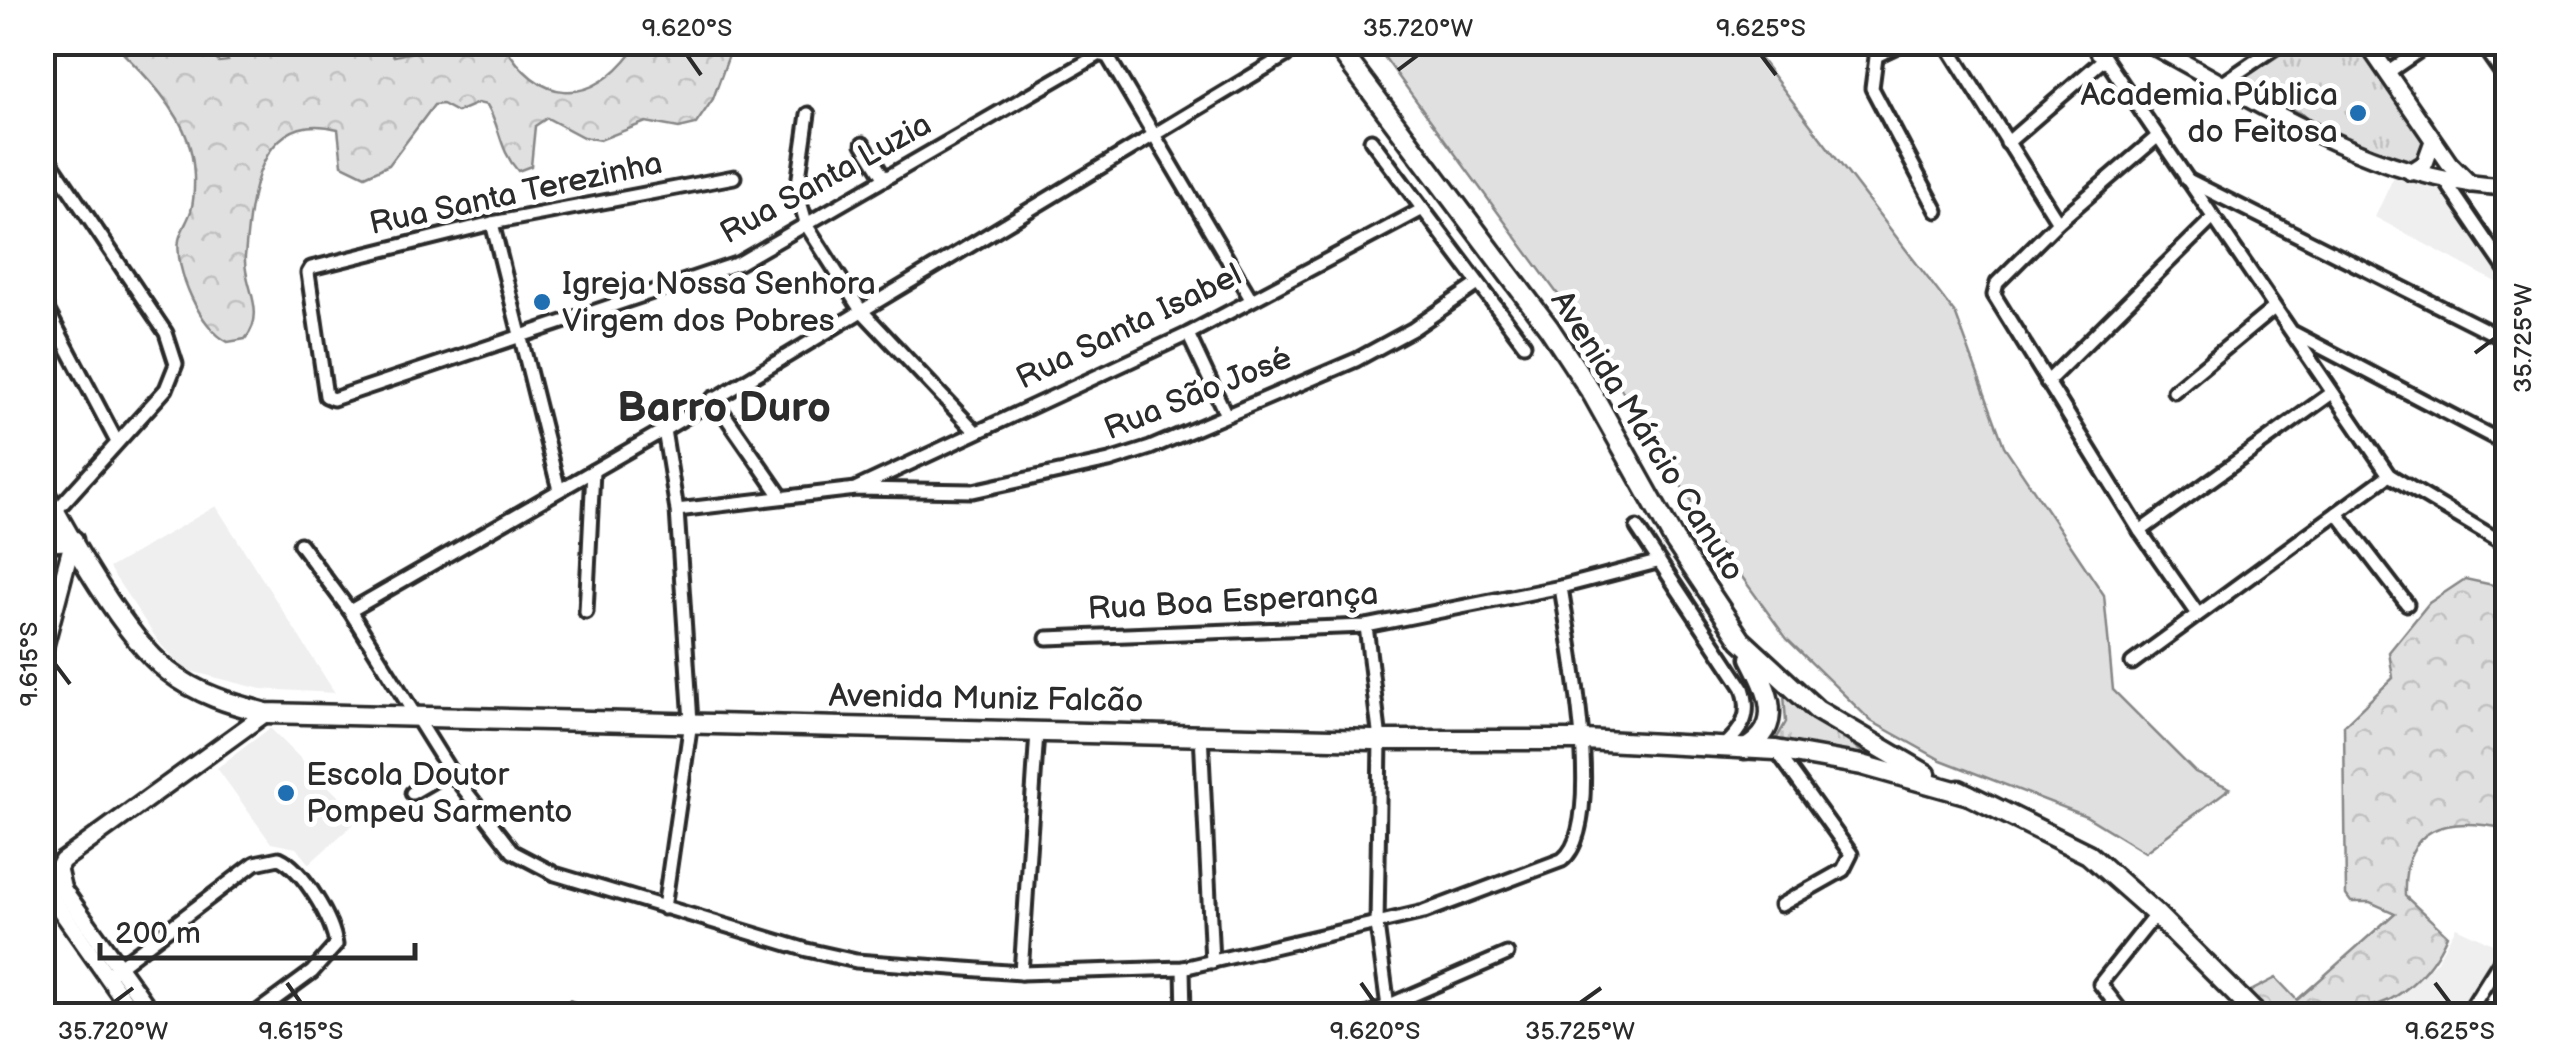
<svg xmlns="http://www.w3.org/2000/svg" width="2550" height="1058" font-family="'Balsamiq Sans',sans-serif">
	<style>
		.built { fill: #efefef }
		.green { fill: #e0e0e0; stroke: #868686; stroke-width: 2.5 }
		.forest { fill: url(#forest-crowns); stroke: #868686; stroke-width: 2.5 }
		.park { fill: url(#park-tufts); stroke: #868686; stroke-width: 2.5 }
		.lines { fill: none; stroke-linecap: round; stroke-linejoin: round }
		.street-casing { stroke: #2b2b2b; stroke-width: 19 }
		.secondary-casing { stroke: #2b2b2b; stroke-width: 22 }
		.primary-casing { stroke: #2b2b2b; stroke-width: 25 }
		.street { stroke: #fff; stroke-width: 11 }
		.secondary { stroke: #fff; stroke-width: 15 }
		.primary { stroke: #fff; stroke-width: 18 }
		.ticks { fill: none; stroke: #2b2b2b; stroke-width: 4 }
		.poi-dot { fill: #1f6fb2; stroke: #fff; stroke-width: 4 }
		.labels { text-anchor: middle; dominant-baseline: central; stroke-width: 10; stroke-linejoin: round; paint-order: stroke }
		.poi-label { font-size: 32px; fill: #2b2b2b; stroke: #fff; text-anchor: start }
		.street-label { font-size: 32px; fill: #2b2b2b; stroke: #fff }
		.district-label { font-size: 42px; font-weight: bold; fill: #2b2b2b; stroke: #fff }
		.neatline { fill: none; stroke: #2b2b2b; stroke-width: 4 }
		.ticks-label { font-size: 25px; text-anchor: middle; fill: #2b2b2b }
	</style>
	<defs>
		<pattern id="forest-crowns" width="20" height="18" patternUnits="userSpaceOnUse" patternTransform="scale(2.5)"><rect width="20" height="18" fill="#e0e0e0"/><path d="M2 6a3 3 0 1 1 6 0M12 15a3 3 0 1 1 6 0" fill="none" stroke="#c0c0c0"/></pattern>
		<pattern id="park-tufts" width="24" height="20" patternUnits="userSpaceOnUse" patternTransform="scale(2.5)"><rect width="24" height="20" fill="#e0e0e0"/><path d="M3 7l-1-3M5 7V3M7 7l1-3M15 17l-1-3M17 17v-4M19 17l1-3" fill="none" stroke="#c0c0c0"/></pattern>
	</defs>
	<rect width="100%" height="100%" fill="#fff"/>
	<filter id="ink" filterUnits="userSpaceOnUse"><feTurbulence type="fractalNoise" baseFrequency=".01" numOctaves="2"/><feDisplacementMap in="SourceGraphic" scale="20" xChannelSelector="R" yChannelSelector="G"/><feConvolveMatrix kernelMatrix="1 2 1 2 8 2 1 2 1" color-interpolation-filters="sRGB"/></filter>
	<g filter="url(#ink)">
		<g class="built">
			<polygon points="2395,174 2442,188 2507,280 2507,288 2375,217"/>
			<polygon points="216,506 335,693 261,689 186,670 161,645 109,568"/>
			<polygon points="270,728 360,818 309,864 296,848 271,843 217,768"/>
			<polygon points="2456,927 2499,947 2458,1015 2361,1015 2388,1005 2436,962"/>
		</g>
		<polygon class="green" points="1374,43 1748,43 1956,315 2004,446 2104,595 2113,690 2195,772 2230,788 2145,852 2086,816 1941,760 1871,721 1787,639 1713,537 1589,337"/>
		<g class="forest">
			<path d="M148 43H197L219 62 228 61 221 43H384L394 56 454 43H503C539 104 589 108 633 51L627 43H757L729 55 713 99 696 124 679 128 646 122 600 140 583 137 547 118 535 126 531 166 518 171C499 150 501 128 487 105L478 103 457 112 442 104 434 105 389 165 365 176 342 165 338 129C257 108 250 200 245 257 243 285 268 312 245 339L228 342C201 330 174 269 179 240 181 230 188 221 191 211 196 191 195 161 188 141 177 108 148 78 124 54Z"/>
			<path d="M2465 579 2507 588V829C2448 816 2402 824 2405 896L2447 935C2432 970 2393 1013 2353 1006L2347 1015H2278L2247 993 2276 978 2297 1000 2395 913 2370 902H2351L2346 895 2344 725 2393 678 2389 652 2429 603Z"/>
		</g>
		<g class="park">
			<polygon points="2298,43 2361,43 2426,134 2429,148 2411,167 2348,140 2241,80"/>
			<polygon points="1784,695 1876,762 1773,745 1786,722"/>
		</g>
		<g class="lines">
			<g class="street-casing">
				<g id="street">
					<polyline points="1878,42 1872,88 1937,211"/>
					<polyline points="1945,42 2058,222"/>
					<polyline points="2094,42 2389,475 2508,546"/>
					<polyline points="2480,42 2508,82"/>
					<polyline points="1876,56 1906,42"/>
					<polyline points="2387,73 2432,42"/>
					<polyline points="2223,83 2283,42"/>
					<polyline points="808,114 797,191 807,226 860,309 975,431"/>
					<polyline points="2157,137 2058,222 1997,283 1994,295 2140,531 2198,614"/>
					<polyline points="1371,140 1524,344"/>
					<polyline points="2007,143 2104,59"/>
					<polyline points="863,144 885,179"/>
					<polyline points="42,149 166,333 176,364 166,389 55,512"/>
					<polyline points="734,177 492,223 311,268 308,273 326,396 333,399 739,263 1100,54 1108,57 1251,299"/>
					<polyline points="2186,179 2508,341"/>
					<polyline points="2446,182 2508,273"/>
					<polyline points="492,223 559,490"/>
					<polyline points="42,300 117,442"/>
					<polyline points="2294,333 2508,445"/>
					<polyline points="1188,334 1226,415"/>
					<polyline points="2047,382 2213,218"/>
					<polyline points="2174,391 2274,308"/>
					<polyline points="713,398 781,496"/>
					<polyline points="857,488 1188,334 1423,209"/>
					<polyline points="677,510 856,489 973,491 1109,461 1150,448 1356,360 1413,329 1478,284"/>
					<polyline points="2337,513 2407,604"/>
					<path d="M1637 528 1743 688C1752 715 1743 729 1723 747"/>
					<polyline points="2140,531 2332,393"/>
					<path d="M300 544 350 611 450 771 513 852 555 874 807 950 856 961 1021 973 1183 968 1424 912 1562 860C1607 826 1569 641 1561 587"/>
					<polyline points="350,611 664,430 1308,42"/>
					<polyline points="586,612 593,471"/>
					<polyline points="1366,626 1380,740 1377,925 1388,1007"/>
					<polyline points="1047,638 1366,626 1561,587 1657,562"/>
					<polyline points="2132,663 2389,475"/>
					<polyline points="1201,733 1212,962"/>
					<polyline points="1776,750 1851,854 1843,870 1781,905"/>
					<polyline points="412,793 450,771"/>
					<polyline points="664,908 691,722 677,510 664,430"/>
					<polyline points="1183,968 1184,1016"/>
					<path d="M113 971 255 863 279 858C303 869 333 920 336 945L312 972 252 1016"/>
					<polyline points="1021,973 1037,732"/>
					<polyline points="560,1016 570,1009"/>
					<polyline points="1364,1016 1507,954"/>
					<polyline points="2125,1016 2100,984 2156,914"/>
					<polyline points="2466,1016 2508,949"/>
				</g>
			</g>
			<g class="secondary-casing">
				<g id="secondary">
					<path d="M2146 42C2258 102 2377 183 2508 187"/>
					<polyline points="2366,42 2449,163 2470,184"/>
					<polyline points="2099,52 2103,42"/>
					<polyline points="2411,172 2425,163 2433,141"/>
					<polyline points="42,657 73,540"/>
					<polyline points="42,860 154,1016"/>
					<polyline points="42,884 135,1016"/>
					<polyline points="62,886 58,869 62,861 266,713"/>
				</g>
			</g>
			<g class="primary-casing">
				<g id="primary">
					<polyline points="1334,42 1549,328 1593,395 1674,540 1741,640 1817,710 1926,774"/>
					<path d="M42 488C70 539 123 636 168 671 197 694 231 704 266 713L1373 740H1584L1776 750 1862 765 1969 795"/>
					<polyline points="42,542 73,540"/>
					<path d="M1745 749C1786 726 1768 691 1751 658"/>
					<polyline points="1959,790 2088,854 2156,914 2258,1016"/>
				</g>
			</g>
			<use href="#street" class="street"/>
			<use href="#secondary" class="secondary"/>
			<use href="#primary" class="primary"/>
		</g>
	</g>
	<path class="ticks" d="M687 55 701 75M1761 55 1776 75M1398 70 1418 55M2475 353 2495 338M55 664 70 684M287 983 301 1003M1361 983 1375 1003M2435 983 2450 1003M113 1003 133 988M1580 1003 1601 988"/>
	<g class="poi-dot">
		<circle cx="2358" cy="113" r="10"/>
		<circle cx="542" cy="302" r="10"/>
		<circle cx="286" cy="793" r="10"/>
	</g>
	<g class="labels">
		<g class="poi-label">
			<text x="2338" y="95" text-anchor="end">Academia Pública<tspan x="2338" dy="37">do Feitosa</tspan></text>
			<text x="562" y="284">Igreja Nossa Senhora<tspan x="562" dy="37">Virgem dos Pobres</tspan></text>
			<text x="306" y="775">Escola Doutor<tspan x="306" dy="37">Pompeu Sarmento</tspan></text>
		</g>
		<g class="street-label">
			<text transform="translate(826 179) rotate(-29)">Rua Santa Luzia</text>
			<text transform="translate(516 194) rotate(-12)">Rua Santa Terezinha</text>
			<text transform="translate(1129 327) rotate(-26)">Rua Santa Isabel</text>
			<text transform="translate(1198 394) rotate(-22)">Rua São José</text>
			<text transform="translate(1647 436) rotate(58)">Avenida Márcio Canuto</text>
			<text transform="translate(1233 602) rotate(-3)">Rua Boa Esperança</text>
			<text transform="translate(986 699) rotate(1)">Avenida Muniz Falcão</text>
		</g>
		<g class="district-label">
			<text x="724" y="408">Barro Duro</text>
		</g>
	</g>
	<rect width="2550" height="1058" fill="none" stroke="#fff" stroke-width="110"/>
	<path d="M100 943v15h315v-15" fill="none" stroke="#2b2b2b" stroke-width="5"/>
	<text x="115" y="943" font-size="30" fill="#2b2b2b" stroke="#ffffff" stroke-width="8" paint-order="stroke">200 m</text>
	<rect x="55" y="55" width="2440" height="948" class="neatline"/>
	<g class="ticks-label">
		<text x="687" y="36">9.620°S</text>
		<text x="1418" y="36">35.720°W</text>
		<text x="1761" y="36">9.625°S</text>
		<text transform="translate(2522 338) rotate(-90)" y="9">35.725°W</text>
		<text transform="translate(28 664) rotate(-90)" y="9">9.615°S</text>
		<text x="113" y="1039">35.720°W</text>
		<text x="301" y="1039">9.615°S</text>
		<text x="1375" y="1039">9.620°S</text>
		<text x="1580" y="1039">35.725°W</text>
		<text x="2450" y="1039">9.625°S</text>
	</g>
</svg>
